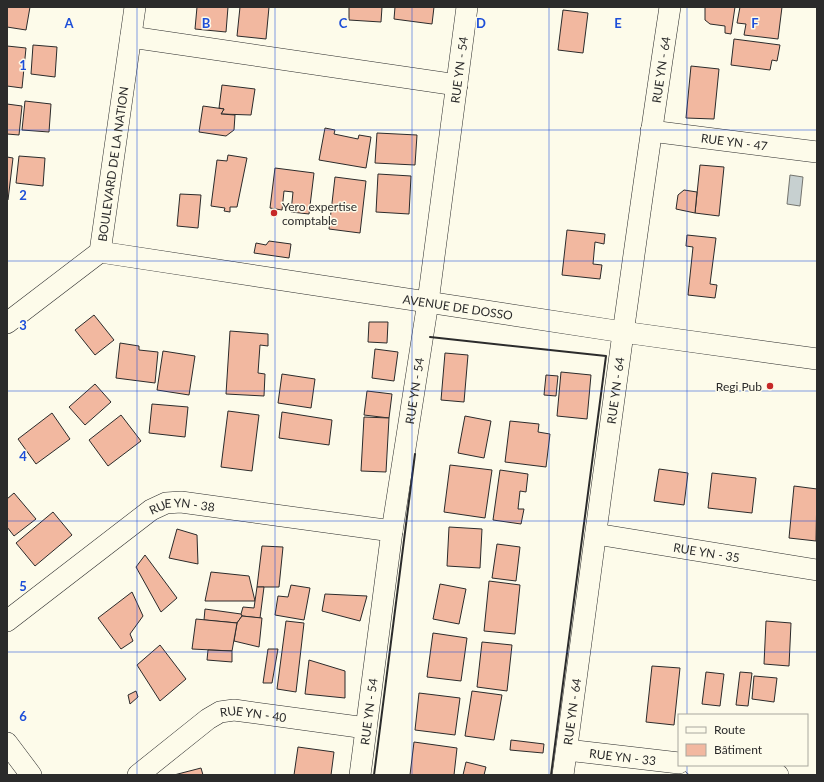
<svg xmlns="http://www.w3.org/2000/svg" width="824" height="782" font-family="Lato,sans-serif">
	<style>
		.water { fill: #c7d0d0; stroke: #74746e }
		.building { fill: #f2b8a0; stroke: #2b2b2b }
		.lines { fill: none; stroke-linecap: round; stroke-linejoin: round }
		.minor-casing { stroke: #2b2b2b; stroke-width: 22 }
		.minor { stroke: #fdfbea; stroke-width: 21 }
		.wall { stroke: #2b2b2b; stroke-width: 2 }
		.grid { fill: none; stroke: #1d4ed8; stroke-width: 1; stroke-opacity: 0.55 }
		.poi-dot { fill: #c62828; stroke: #fdfbea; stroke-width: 1.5 }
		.labels { text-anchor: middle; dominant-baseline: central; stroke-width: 3; stroke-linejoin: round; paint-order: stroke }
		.street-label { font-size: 12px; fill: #2b2b2b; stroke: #fdfbea }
		.poi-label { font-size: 12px; fill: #2b2b2b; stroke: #fdfbea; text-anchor: start }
		.grid-label { font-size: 13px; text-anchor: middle; font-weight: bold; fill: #1d4ed8; stroke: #fdfbea; stroke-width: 3; stroke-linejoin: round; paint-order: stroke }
	</style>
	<rect width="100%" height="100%" fill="#fdfbea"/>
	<polygon class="water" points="790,175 803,177 800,206 787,204"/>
	<g class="building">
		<polygon points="7,7 30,7 26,30 7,27"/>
		<polygon points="197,7 228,7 226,32 195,29"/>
		<polygon points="240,7 269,7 266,39 237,36"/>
		<polygon points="349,7 382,7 381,22 349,20"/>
		<polygon points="395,7 434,7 432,24 394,19"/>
		<polygon points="705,7 735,7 731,34 725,33 725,26 710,24 705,20"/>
		<polygon points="740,7 782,7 778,39 744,35 746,24 737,23"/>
		<polygon points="563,10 588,13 583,53 558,50"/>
		<polygon points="734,39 780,45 777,61 772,60 770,70 731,65"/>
		<polygon points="33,45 57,47 55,77 31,74"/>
		<polygon points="7,46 26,48 22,88 7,86"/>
		<polygon points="691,66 719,69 714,119 686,118"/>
		<polygon points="222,85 255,89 251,115 221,114 224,109 219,108"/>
		<polygon points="25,101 51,104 49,132 22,130"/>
		<polygon points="7,104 22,106 19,135 7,134"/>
		<polygon points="203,106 224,109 221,114 235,115 234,130 226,136 199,132"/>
		<polygon points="325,128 335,130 334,134 358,139 359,135 371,137 366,168 319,160"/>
		<polygon points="377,133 417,135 415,165 375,163"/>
		<polygon points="228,155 247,158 237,207 230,207 230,212 224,211 225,208 211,206 217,160 227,161"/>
		<polygon points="19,156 45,158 43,186 16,183"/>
		<polygon points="7,157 13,158 8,200 7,199"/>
		<polygon points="700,165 724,167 719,216 695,213"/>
		<polygon points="275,168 314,173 309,214 291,212 293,192 284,191 282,210 270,208"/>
		<polygon points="378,174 411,176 409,214 376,212"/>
		<polygon points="335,177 366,181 360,233 329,229"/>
		<polygon points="684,190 697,192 695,213 676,209 678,195"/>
		<polygon points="180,194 201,195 198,228 177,226"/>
		<polygon points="567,230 605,234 604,244 595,242 593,264 602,265 600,279 562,275"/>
		<polygon points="687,235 716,238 710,284 717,285 715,298 688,295 693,247 686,246"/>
		<polygon points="269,241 291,244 289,258 254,253 256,243 266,245"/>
		<polygon points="94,315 114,340 95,355 75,330"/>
		<polygon points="369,322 388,322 387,343 368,342"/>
		<polygon points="230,331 268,334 268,346 260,345 258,373 265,374 264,396 226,394"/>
		<polygon points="120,343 139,346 139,350 158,352 155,383 116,378"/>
		<polygon points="375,349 398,352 394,381 372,378"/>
		<polygon points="163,351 195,356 189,395 157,390"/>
		<polygon points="445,353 468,355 464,402 441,400"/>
		<polygon points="561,372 591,375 587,419 557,416"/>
		<polygon points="282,374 315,379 311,408 278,403"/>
		<polygon points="546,375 558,376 556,396 544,395"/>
		<polygon points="95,384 111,402 85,425 69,407"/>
		<polygon points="367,391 392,394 389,418 364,415"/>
		<polygon points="152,404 188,407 185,437 149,433"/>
		<polygon points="228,411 259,415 252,471 221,467"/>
		<polygon points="282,412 332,420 329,445 279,438"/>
		<polygon points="52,413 70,439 36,464 18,439"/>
		<polygon points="121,415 141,441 108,466 89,440"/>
		<polygon points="465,416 491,421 484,458 458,453"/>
		<polygon points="364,417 389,418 386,472 361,471"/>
		<polygon points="510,421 539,424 538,432 550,434 546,467 505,462"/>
		<polygon points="450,465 492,470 485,518 444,512"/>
		<polygon points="659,469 688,473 684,505 654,501"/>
		<polygon points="500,470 528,474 526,492 520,491 518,509 524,509 521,524 493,520"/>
		<polygon points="712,473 756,478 752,513 708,508"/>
		<polygon points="794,486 817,489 816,541 789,538"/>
		<polygon points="14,493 36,519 14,536 7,527 7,499"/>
		<polygon points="53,512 72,535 35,566 16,543"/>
		<polygon points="449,527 482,529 480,568 447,566"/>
		<polygon points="177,529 197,535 198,564 169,558"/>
		<polygon points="497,544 520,547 516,581 492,578"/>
		<polygon points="262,546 283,547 279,587 257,587"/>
		<polygon points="145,555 177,598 161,612 136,567"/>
		<polygon points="211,572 249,576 255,601 205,601"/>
		<polygon points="489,581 520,585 515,634 484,631"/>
		<polygon points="440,584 466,589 459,624 433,619"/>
		<polygon points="291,585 310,588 304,620 275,615 278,596 288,597"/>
		<polygon points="257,587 264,587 260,618 242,616 241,614 243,607 254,608"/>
		<polygon points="132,592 143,616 130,634 133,641 121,649 98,618"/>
		<polygon points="325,594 367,596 360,621 322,611"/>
		<polygon points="205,609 241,614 242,616 237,623 204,620"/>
		<polygon points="242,616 262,618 259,647 234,641 237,623"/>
		<polygon points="196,619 237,623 232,651 192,649"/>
		<polygon points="286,621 304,623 296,692 277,689"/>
		<polygon points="766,621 791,623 789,666 764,664"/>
		<polygon points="433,633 467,638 461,681 427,677"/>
		<polygon points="482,642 512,645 507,691 477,687"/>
		<polygon points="160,645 186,679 160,701 137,665"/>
		<polygon points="268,649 278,649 272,683 263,683"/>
		<polygon points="208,650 232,651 232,662 207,660"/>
		<polygon points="309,660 345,671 345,698 305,694"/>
		<polygon points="652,666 680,668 674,725 646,722"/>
		<polygon points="706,672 724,674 720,706 702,704"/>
		<polygon points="740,672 752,673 748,706 736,705"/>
		<polygon points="754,676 777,678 774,702 752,699"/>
		<polygon points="136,691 138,697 130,704 128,695"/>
		<polygon points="472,691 502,695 494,740 465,736"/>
		<polygon points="419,693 460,698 455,735 415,730"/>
		<polygon points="511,740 544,744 543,753 510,750"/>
		<polygon points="414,742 457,748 454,775 410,775"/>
		<polygon points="298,747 334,752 331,775 294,775"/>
		<polygon points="466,762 486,767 484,775 463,775"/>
		<polygon points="201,768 203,775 174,775"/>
	</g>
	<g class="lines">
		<g class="minor-casing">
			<g id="minor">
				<polyline points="131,37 457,85"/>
				<path id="s1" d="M651 131 817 152"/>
				<path id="s2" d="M100 252 623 332 817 359"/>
				<path id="s3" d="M7 323 100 252 135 7"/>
				<path id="s4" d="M596 534 817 570"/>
				<path id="s5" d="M7 621 151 510 166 503 181 502 392 531"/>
				<polyline points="7,743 31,775"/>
				<path id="s6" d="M567 750 679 763"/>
				<polyline points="694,765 778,775"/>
				<path id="s7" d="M138 775 208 719 220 712 234 710 366 728"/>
				<path id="s8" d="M360 775 392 531 428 302 467 7"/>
				<path id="s9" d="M563 775C598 519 631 262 670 7"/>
			</g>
		</g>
		<use href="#minor" class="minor"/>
		<g class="wall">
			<polyline points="430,337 606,356 551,775"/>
			<polyline points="374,775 415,454"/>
		</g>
	</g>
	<path class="grid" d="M137 7V775M275 7V775M412 7V775M549 7V775M687 7V715M7 130H817M7 261H817M7 391H817M7 521H817M7 652H817M687 765V775"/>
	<g class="poi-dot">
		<circle cx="274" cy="213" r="4"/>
		<circle cx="770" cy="386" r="4"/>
	</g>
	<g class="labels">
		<g class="street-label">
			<text stroke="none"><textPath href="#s8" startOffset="712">RUE YN - 54</textPath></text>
			<text stroke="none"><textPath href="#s9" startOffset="712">RUE YN - 64</textPath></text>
			<text stroke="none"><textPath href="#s1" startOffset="84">RUE YN - 47</textPath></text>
			<text stroke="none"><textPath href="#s3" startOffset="206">BOULEVARD DE LA NATION</textPath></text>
			<text stroke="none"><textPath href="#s2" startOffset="362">AVENUE DE DOSSO</textPath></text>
			<text stroke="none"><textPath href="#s8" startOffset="388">RUE YN - 54</textPath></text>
			<text stroke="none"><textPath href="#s9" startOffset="388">RUE YN - 64</textPath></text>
			<text stroke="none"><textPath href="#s5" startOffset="214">RUE YN - 38</textPath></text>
			<text stroke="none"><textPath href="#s4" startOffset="112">RUE YN - 35</textPath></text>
			<text stroke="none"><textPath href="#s8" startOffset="64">RUE YN - 54</textPath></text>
			<text stroke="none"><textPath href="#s9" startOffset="64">RUE YN - 64</textPath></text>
			<text stroke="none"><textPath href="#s7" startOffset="137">RUE YN - 40</textPath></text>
			<text stroke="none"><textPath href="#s6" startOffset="56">RUE YN - 33</textPath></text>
		</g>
		<g class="poi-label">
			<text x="282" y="206">Yero expertise<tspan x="282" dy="14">comptable</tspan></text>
			<text x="762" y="386" text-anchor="end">Regi Pub</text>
		</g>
	</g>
	<g class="grid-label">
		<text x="69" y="28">A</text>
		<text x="206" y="28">B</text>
		<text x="343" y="28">C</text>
		<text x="481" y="28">D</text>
		<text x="618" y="28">E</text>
		<text x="755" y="28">F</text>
		<text x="23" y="70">1</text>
		<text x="23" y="200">2</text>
		<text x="23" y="330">3</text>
		<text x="23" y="461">4</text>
		<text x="23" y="591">5</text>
		<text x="23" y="721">6</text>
	</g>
	<rect width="824" height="782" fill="none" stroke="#2b2b2b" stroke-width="16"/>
	<rect x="678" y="714" width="130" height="52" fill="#fdfbea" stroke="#a9a89e"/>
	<rect x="686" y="727" width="20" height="6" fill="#fdfbea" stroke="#a9a89e"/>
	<text x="714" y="734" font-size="12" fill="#2b2b2b">Route</text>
	<rect x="686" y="744" width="20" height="12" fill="#f2b8a0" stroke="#a9a89e"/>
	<text x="714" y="754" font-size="12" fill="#2b2b2b">Bâtiment</text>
</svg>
